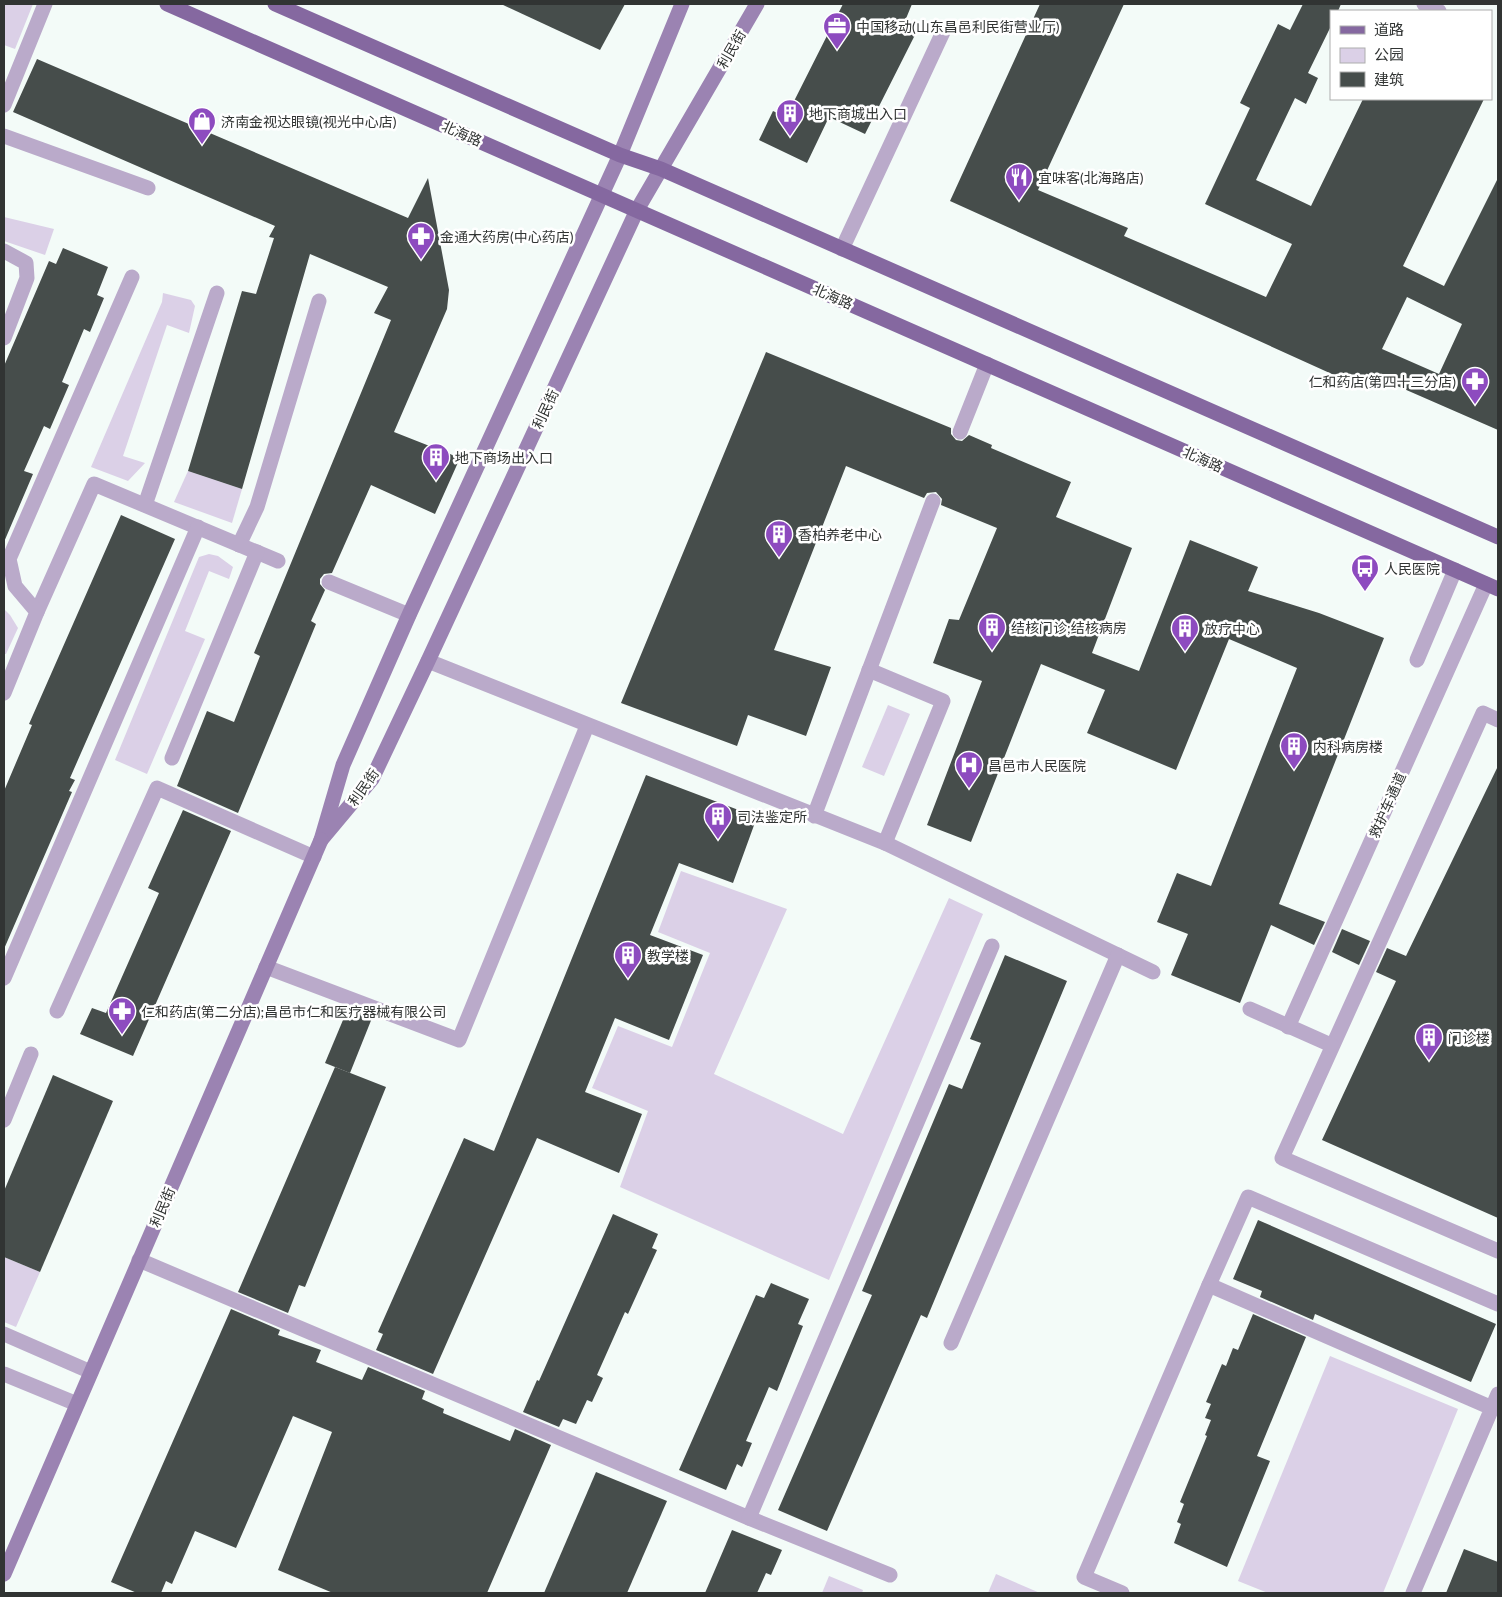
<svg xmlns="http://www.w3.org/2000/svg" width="1502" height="1597" font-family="Lato,'Noto Sans SC',sans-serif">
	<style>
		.green { fill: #dbd0e7 }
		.building { fill: #464d4b; fill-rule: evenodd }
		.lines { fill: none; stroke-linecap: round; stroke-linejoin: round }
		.lane { stroke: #baaaca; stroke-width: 15 }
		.secondary { stroke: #9b83b2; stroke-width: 15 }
		.primary { stroke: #8568a0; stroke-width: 15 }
		.labels { text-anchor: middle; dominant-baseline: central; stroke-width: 5; stroke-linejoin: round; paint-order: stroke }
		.poi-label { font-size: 14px; fill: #313433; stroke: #fff; text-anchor: start }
		.street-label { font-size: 14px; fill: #313433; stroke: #fff }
	</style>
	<rect width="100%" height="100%" fill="#f3fbf8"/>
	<g class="green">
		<polygon points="4,4 33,4 15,49 4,45"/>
		<polygon points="4,217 54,229 45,255 4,241"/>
		<polygon points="163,293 191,300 195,306 189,333 167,325 123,456 145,463 128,481 91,467 162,302"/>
		<polygon points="188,471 242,489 232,523 174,502"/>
		<polygon points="209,554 218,556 233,567 229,579 209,571 185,631 205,639 147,774 115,760 199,557"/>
		<polygon points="4,609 10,615 18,628 6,654 4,654"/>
		<polygon points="888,705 910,714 884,776 862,767"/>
		<polygon points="681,871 787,909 714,1074 843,1134 949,898 983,914 829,1280 620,1187 648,1111 592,1088 618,1026 672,1047 710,953 658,932"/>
		<polygon points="4,1257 40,1272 16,1327 4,1322"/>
		<polygon points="1330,1356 1458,1409 1383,1593 1268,1593 1238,1581"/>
		<polygon points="996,1574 1040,1593 988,1593"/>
		<polygon points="829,1576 863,1590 862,1593 822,1593"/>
	</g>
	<g class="building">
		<polygon points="501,4 625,4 600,50"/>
		<polygon points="843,4 912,4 905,21 919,27 865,134 829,117 807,163 759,140 773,111 786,117"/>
		<path d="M1040 4H1124L1038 190 1128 228 1124 236 1266 297 1292 244 1205 204 1250 108 1240 103 1278 24 1290 30 1303 4H1341L1338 11H1331V26L1308 73 1318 78 1306 104 1295 98 1256 180 1311 206 1363 99H1484L1403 266 1444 286 1498 178V430L1372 375 1365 389 950 201ZM1407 297 1462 324 1439 374 1382 349Z"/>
		<polygon points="37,59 408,218 428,178 449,290 447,309 394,432 460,458 435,514 371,485 332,573 324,574 320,579 320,584 325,590 311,621 316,624 238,813 177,786 207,711 234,722 260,656 254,653 391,320 374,313 388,287 310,254 242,489 188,471 242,291 256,294 274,238 269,237 275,226 13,112"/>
		<polygon points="63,248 108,267 97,295 104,298 90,332 84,329 62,382 69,385 50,429 44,426 24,471 33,474 4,542 4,366 49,261 56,264"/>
		<polygon points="766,352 951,428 951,434 956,440 962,441 969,435 992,445 991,448 1071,482 1056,517 1132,548 1092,653 1139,671 1190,540 1258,567 1248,591 1319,613 1384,638 1279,904 1325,922 1314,945 1271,925 1240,1003 1171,975 1188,934 1157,922 1177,873 1211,886 1297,668 1229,639 1176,770 1087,733 1105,690 1041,664 971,842 927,825 982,681 933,663 949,619 959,620 997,528 941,505 942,499 936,492 927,493 924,498 846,466 774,650 831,667 806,736 748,715 737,746 621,703"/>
		<polygon points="121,515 175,539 70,778 75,780 69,791 72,792 4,949 4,791 32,725 29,724"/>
		<polygon points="1498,766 1498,1218 1322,1140 1396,981 1376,972 1387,948 1406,956"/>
		<polygon points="646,775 757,817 733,883 679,863 650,935 703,955 669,1040 615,1018 585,1092 642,1114 619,1173 537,1138 433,1374 376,1350 383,1334 378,1332 464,1138 494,1151"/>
		<polygon points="183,810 231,831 133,1056 80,1034 92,1008 106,1013 159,893 148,888"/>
		<polygon points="1342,929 1370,941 1359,965 1332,952"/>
		<polygon points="1005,955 1067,981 927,1318 921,1315 827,1531 778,1510 872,1295 862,1291 949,1084 962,1089 981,1043 970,1039"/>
		<polygon points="348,1008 372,1018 350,1073 325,1063"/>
		<polygon points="335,1067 386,1087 305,1287 299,1285 288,1313 238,1292"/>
		<polygon points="53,1075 113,1101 40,1272 4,1257 4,1191"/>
		<polygon points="613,1214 658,1234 652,1248 657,1250 628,1314 625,1312 597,1375 603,1378 592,1402 587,1400 576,1424 563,1419 559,1427 523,1412 537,1380 539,1381"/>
		<polygon points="1258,1220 1496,1324 1471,1382 1315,1314 1313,1320 1260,1297 1262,1291 1233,1279"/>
		<polygon points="771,1283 809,1299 798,1324 803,1326 777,1391 769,1387 746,1441 752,1443 742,1467 737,1464 726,1490 679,1470 756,1295 764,1298"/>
		<polygon points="231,1309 280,1330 278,1335 321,1350 316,1362 362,1380 368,1367 425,1391 422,1399 444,1409 443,1413 510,1441 515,1429 551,1445 487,1593 333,1593 278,1570 332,1432 293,1416 236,1548 195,1531 172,1584 166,1581 161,1593 137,1593 111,1582"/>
		<polygon points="1253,1314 1306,1337 1257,1456 1270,1461 1227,1567 1174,1543 1181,1524 1177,1522 1184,1504 1180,1502 1207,1436 1205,1435 1211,1420 1205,1418 1211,1404 1206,1402 1222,1364 1226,1366 1233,1348 1238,1350"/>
		<polygon points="596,1472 667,1501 627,1593 544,1593"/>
		<polygon points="732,1530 782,1550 771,1575 766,1573 757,1593 705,1593"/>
		<polygon points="1464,1549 1498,1562 1498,1593 1446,1593"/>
	</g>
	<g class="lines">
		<g class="lane">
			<polyline points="1424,4 1439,11"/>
			<polyline points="4,105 45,4"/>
			<polyline points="4,136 148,188"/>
			<polyline points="842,249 943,32"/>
			<polyline points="4,251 26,263 27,278 4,338"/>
			<polyline points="960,432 987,364"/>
			<polyline points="145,505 217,293"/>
			<polyline points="239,545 257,507 319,301"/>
			<polyline points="329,582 409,615"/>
			<polyline points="37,612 94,484 278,561"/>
			<polyline points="1417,660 1455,570"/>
			<polyline points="428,661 885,843 1153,972"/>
			<polyline points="869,670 943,701 885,843"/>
			<polyline points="4,693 37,612 15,586 9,559 132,277"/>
			<polyline points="1498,720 1483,713 1282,1158 1498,1251"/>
			<polyline points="172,758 257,552"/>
			<polyline points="814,816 933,501"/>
			<polyline points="266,967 459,1040 587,726"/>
			<polyline points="4,978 198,527"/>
			<polyline points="1250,1009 1331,1045"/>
			<polyline points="57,1011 157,788 314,857"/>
			<polyline points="1288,1027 1486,584"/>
			<polyline points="4,1120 31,1054"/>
			<polyline points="139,1260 749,1518 890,1575"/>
			<polyline points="1209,1285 1248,1197 1498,1304"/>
			<polyline points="4,1334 91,1372"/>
			<polyline points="951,1343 1118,955"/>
			<polyline points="4,1374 77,1404"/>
			<polyline points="1492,1408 1498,1394"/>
			<polyline points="749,1518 992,946"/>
			<polyline points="1122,1593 1084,1577 1209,1285 1492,1408 1413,1593"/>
		</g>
		<g class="secondary">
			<polyline points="682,4 620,155 409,615 343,765 321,840 372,779 428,661 637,210 757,4"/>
			<polyline points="4,1574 321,840"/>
		</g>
		<g class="primary">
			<polyline points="167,4 1498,589"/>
			<polyline points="275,4 620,155 661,169 1498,537"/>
		</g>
	</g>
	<defs>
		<g id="office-pin" transform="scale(1.4375)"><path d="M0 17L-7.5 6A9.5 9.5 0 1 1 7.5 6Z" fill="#8d4bbf" stroke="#fff"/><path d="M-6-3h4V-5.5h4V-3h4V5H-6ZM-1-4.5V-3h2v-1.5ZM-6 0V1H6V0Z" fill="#fff"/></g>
		<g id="building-pin" transform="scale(1.4375)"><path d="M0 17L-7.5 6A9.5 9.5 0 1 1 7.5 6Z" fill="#8d4bbf" stroke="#fff"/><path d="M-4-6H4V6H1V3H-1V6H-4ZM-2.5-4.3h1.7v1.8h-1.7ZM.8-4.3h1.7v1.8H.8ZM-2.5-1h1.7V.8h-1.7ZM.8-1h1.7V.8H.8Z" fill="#fff"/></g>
		<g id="shop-pin" transform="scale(1.4375)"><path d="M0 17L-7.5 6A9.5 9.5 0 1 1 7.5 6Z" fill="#8d4bbf" stroke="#fff"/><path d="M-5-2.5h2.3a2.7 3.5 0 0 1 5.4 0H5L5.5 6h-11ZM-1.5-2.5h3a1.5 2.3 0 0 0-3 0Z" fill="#fff"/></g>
		<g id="restaurant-pin" transform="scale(1.4375)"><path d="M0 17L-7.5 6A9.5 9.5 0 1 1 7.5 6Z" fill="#8d4bbf" stroke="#fff"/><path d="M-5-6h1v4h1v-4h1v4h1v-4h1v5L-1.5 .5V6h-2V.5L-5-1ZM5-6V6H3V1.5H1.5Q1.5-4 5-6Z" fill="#fff"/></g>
		<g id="pharmacy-pin" transform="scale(1.4375)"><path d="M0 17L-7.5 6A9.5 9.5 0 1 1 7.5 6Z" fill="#8d4bbf" stroke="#fff"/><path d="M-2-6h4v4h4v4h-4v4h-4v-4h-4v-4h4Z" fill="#fff"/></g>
		<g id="bus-pin" transform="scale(1.4375)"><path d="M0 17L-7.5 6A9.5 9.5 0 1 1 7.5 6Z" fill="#8d4bbf" stroke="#fff"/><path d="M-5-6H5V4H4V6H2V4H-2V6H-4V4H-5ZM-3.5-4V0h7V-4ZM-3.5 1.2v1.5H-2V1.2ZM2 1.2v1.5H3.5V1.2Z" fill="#fff"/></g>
		<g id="hospital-pin" transform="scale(1.4375)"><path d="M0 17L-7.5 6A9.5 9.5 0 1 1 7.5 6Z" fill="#8d4bbf" stroke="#fff"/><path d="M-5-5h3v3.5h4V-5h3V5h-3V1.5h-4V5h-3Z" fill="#fff"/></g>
	</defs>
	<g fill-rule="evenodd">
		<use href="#office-pin" x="837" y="26"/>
		<use href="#building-pin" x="790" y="113"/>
		<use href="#shop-pin" x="202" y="121"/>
		<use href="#restaurant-pin" x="1019" y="177"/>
		<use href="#pharmacy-pin" x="421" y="236"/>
		<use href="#pharmacy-pin" x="1475" y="381"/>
		<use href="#building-pin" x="436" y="457"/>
		<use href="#building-pin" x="779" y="534"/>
		<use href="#bus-pin" x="1365" y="568"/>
		<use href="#building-pin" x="992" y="627"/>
		<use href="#building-pin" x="1185" y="628"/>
		<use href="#building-pin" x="1294" y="746"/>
		<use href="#hospital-pin" x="969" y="765"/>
		<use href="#building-pin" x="718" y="816"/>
		<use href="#building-pin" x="628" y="955"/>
		<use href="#pharmacy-pin" x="122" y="1011"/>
		<use href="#building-pin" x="1429" y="1037"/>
	</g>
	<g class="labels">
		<g class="poi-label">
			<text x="856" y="26">中国移动(山东昌邑利民街营业厅)</text>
			<text x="809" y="113">地下商城出入口</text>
			<text x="221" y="121">济南金视达眼镜(视光中心店)</text>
			<text x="1038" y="177">宜味客(北海路店)</text>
			<text x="440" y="236">金通大药房(中心药店)</text>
			<text x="1456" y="381" text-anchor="end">仁和药店(第四十三分店)</text>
			<text x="455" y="457">地下商场出入口</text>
			<text x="798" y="534">香柏养老中心</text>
			<text x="1384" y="568">人民医院</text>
			<text x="1011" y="627">结核门诊;结核病房</text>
			<text x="1204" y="628">放疗中心</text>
			<text x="1313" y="746">内科病房楼</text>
			<text x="988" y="765">昌邑市人民医院</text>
			<text x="737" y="816">司法鉴定所</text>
			<text x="647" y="955">教学楼</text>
			<text x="141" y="1011">仁和药店(第二分店);昌邑市仁和医疗器械有限公司</text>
			<text x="1448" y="1037">门诊楼</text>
		</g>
		<g class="street-label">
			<text transform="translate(731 49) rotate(-60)">利民街</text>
			<text transform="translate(462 133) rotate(24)">北海路</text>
			<text transform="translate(833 296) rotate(24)">北海路</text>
			<text transform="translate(545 409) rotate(-65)">利民街</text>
			<text transform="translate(1203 459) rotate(24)">北海路</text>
			<text transform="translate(363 787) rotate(-55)">利民街</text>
			<text transform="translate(1387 805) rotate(-66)">救护车通道</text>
			<text transform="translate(162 1207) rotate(-67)">利民街</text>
		</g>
	</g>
	<rect width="1502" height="1597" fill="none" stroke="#313433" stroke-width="10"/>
	<rect x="1330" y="10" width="162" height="90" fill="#ffffff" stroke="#adaead"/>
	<rect x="1340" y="26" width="25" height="8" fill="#8568a0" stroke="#adaead"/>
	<text x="1374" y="35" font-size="15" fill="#313433">道路</text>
	<rect x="1340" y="48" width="25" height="15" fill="#dbd0e7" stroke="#adaead"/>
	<text x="1374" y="60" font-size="15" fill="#313433">公园</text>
	<rect x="1340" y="72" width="25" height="15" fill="#464d4b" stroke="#adaead"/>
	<text x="1374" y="85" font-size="15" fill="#313433">建筑</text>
</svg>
